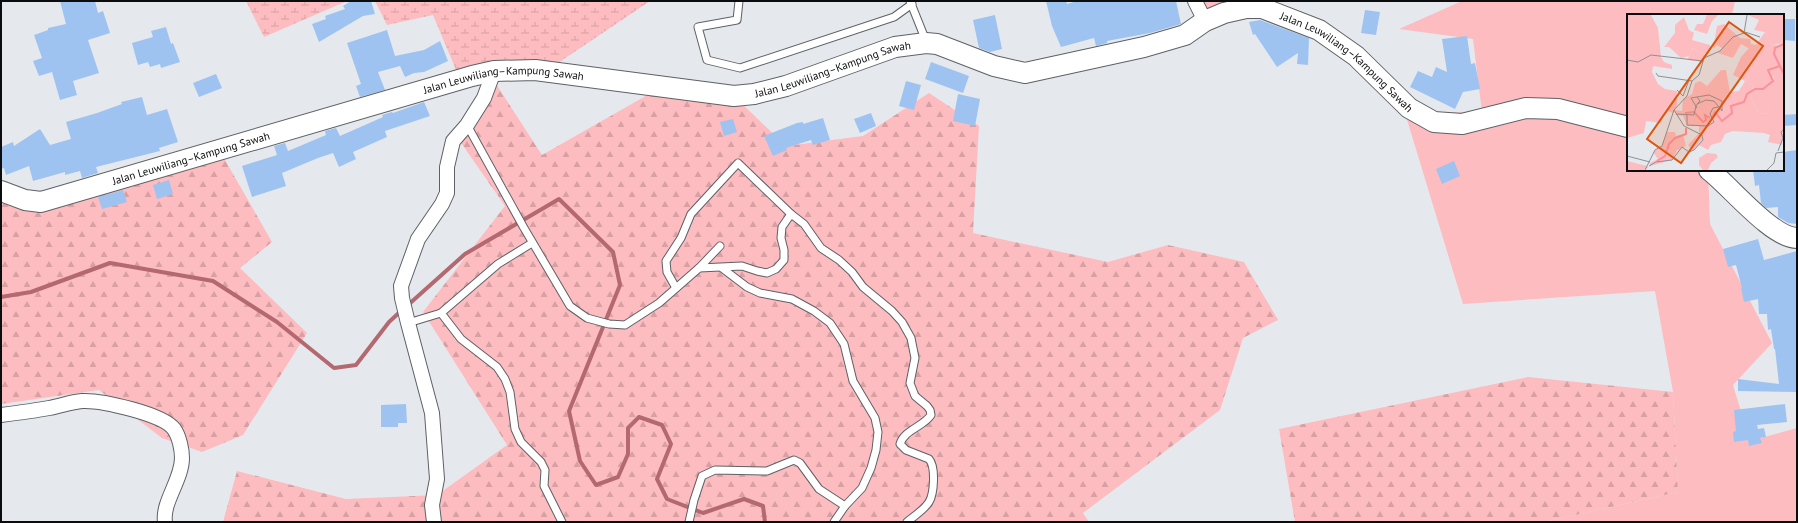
<svg xmlns="http://www.w3.org/2000/svg" width="1798" height="523" font-family="'PT Sans',sans-serif">
	<style>
		.green { fill: #fdbcbf }
		.forest { fill: url(#forest-firs) }
		.wetland { fill: url(#wetland-marsh) }
		.lines { fill: none; stroke-linecap: round; stroke-linejoin: round }
		.stream { stroke: #b3696f; stroke-width: 4 }
		.building { fill: #9ec3f1 }
		.lane-casing { stroke: #5d6165; stroke-width: 9 }
		.street-casing { stroke: #5d6165; stroke-width: 16 }
		.secondary-casing { stroke: #5d6165; stroke-width: 22 }
		.lane { stroke: #fff; stroke-width: 7 }
		.street { stroke: #fff; stroke-width: 14 }
		.secondary { stroke: #fff; stroke-width: 20 }
		.labels { text-anchor: middle; dominant-baseline: central; stroke-width: 3.5; stroke-linejoin: round; paint-order: stroke }
		.street-label { font-size: 11px; fill: #0b0c0d; stroke: #e5e9ee }
		.inset-river { fill: none; stroke: #fb9199; stroke-width: 2 }
		.inset-road { fill: none; stroke: #8e9194; stroke-width: 1 }
		.view { fill: #dd550c; fill-opacity: 0.15; stroke: #dd550c; stroke-width: 2 }
		.inset-edge { fill: none; stroke: #0b0c0d; stroke-width: 2 }
	</style>
	<defs>
		<pattern id="forest-firs" width="22" height="20" patternUnits="userSpaceOnUse"><rect width="22" height="20" fill="#fdbcbf"/><path d="M5 1l3.5 6h-7zM16 11l3.5 6h-7z" fill="#d8a0a3"/></pattern>
		<pattern id="wetland-marsh" width="20" height="14" patternUnits="userSpaceOnUse"><rect width="20" height="14" fill="#fdbcbf"/><path d="M1 5h8M5 5V1M11 12h8M15 12V8" fill="none" stroke="#d8a0a3"/></pattern>
	</defs>
	<rect width="100%" height="100%" fill="#e5e9ee"/>
	<g class="green">
		<polygon points="1191,1 1252,1 1200,17"/>
		<polygon points="1462,1 1735,1 1732,15 1628,15 1628,170 1708,170 1710,224 1772,343 1733,385 1750,441 1797,428 1797,522 1544,522 1678,492 1673,392 1655,291 1463,304 1405,113 1482,112 1473,39 1399,29"/>
	</g>
	<g class="forest">
		<polygon points="489,73 542,155 665,85 737,99 786,146 863,136 929,93 979,126 973,233 1108,262 1168,245 1244,262 1278,320 1243,338 1220,410 1083,513 1089,522 223,522 237,471 346,499 437,495 507,445 423,312 505,206 457,137"/>
		<polygon points="221,153 272,242 240,268 307,333 243,435 202,452 162,438 99,390 1,404 1,186 34,206"/>
		<polygon points="1528,377 1673,392 1678,492 1544,522 1295,522 1279,429"/>
	</g>
	<g class="wetland">
		<polygon points="246,1 347,1 264,37"/>
		<polygon points="375,1 650,1 558,63 459,77 433,15 387,25"/>
	</g>
	<g class="lines">
		<g class="stream">
			<polyline points="1,297 31,292 110,263 213,281 277,322 334,368 356,365 389,322 402,310"/>
			<polyline points="408,305 465,254 559,199 613,252 620,285 569,411 580,461 596,485 618,477 628,454 628,428 639,417 662,425 671,444 657,479 667,499 703,513 744,499 763,506 765,522"/>
		</g>
	</g>
	<g class="building">
		<polygon points="60,1 95,1 98,13 103,11 110,33 88,40 99,73 73,81 77,95 60,100 52,72 39,76 33,61 42,58 34,35 48,30 48,28 66,24"/>
		<polygon points="351,1 371,1 375,14 363,16 319,42 312,24 326,19 325,16 345,9 343,6"/>
		<polygon points="1046,1 1066,1 1067,4 1077,1 1176,1 1181,24 1150,33 1107,41 1107,43 1096,46 1094,38 1061,47 1052,26"/>
		<polygon points="1365,10 1380,12 1376,35 1361,33"/>
		<polygon points="995,15 1002,49 990,52 979,48 973,20"/>
		<polygon points="1783,19 1795,19 1795,41 1783,40"/>
		<polygon points="1260,20 1309,38 1308,65 1297,64 1298,53 1277,67 1255,34 1253,35 1249,22"/>
		<polygon points="166,27 171,44 173,43 180,62 161,68 160,64 150,67 148,62 138,65 132,43 153,37 151,31"/>
		<polygon points="387,30 395,56 424,50 440,41 448,61 424,72 414,73 405,77 400,66 378,72 385,90 360,97 356,86 361,84 347,43"/>
		<polygon points="1467,36 1471,64 1475,63 1480,89 1463,92 1455,109 1410,87 1418,71 1432,77 1436,67 1447,72 1442,39"/>
		<polygon points="931,62 969,76 963,93 925,79"/>
		<polygon points="216,74 222,88 199,97 193,83"/>
		<polygon points="906,81 921,85 914,110 899,106"/>
		<polygon points="958,94 980,99 975,126 953,121"/>
		<polygon points="142,97 147,115 167,109 178,142 159,148 160,151 96,167 98,173 82,178 80,171 65,175 65,172 33,181 29,166 6,175 4,168 1,169 1,147 13,142 14,146 40,129 50,145 71,139 66,122 97,113 122,104 121,102"/>
		<polygon points="424,102 430,116 385,131 387,137 353,152 356,159 339,167 333,153 318,158 282,173 286,186 252,197 242,166 277,155 274,146 285,143 288,151 326,135 325,131 336,128 340,136 383,117 382,115 392,112 393,113"/>
		<polygon points="871,113 876,126 860,133 854,119"/>
		<polygon points="1797,114 1797,125 1783,126 1783,115"/>
		<polygon points="823,118 830,140 813,145 811,140 786,148 787,150 773,156 764,136 797,123 803,122 803,124"/>
		<polygon points="733,119 737,132 724,136 720,122"/>
		<polygon points="1797,150 1797,224 1788,223 1778,217 1778,207 1766,208 1761,203 1759,185 1755,186 1753,170 1783,170 1783,152"/>
		<polygon points="1454,161 1460,176 1442,184 1436,169"/>
		<polygon points="169,180 173,194 157,199 153,185"/>
		<polygon points="123,190 127,202 102,209 98,197"/>
		<polygon points="1758,239 1764,260 1797,251 1797,392 1738,391 1738,379 1779,384 1775,349 1774,349 1771,329 1768,330 1767,314 1759,314 1758,299 1744,302 1741,288 1742,288 1736,265 1728,267 1723,249"/>
		<polygon points="406,404 407,423 398,423 398,427 381,427 381,405"/>
		<polygon points="1785,404 1787,422 1757,425 1758,429 1764,428 1766,437 1760,438 1762,443 1749,446 1748,440 1734,442 1733,432 1736,431 1734,410"/>
	</g>
	<g class="lines">
		<g class="lane-casing">
			<g id="lane">
				<polyline points="739,1 737,20 698,27 707,60 740,68 894,17 912,4"/>
				<polyline points="910,1 926,41"/>
				<path d="M467 125 524 228 570 306 587 318 609 324 625 325 659 303 699 268 742 266 757 271 767 273 776 269 784 260V250L781 238 782 227 791 214 804 224 821 248 839 260 852 272 863 287 892 311 902 322 911 338 915 358 910 383 915 396 927 406 930 410 931 415C923 427 904 430 900 444L906 450 929 459C936 467 934 494 929 502 924 510 914 516 907 522"/>
				<polyline points="532,243 498,264 441,313 461,339 497,367 505,379 510,392 515,429 521,442 541,462 545,470 544,486 562,522"/>
				<polyline points="699,268 720,246"/>
				<polyline points="722,268 747,287 760,293 792,299 814,311 830,323 844,344 853,381 875,418 878,432 876,450 871,468 862,488 845,506 834,522"/>
				<polyline points="676,288 667,272 666,261 681,238 691,214 738,163 791,214"/>
				<polyline points="408,323 441,313"/>
				<polyline points="689,522 694,500 702,476 715,470 767,471 794,460 800,463 819,489 845,506"/>
			</g>
		</g>
		<g class="street-casing">
			<g id="street">
				<polyline points="1195,1 1205,21"/>
				<path d="M1 415C17 413 33 411 49 408 60 406 71 402 82 401 101 400 163 414 174 429 179 436 182 449 182 458 182 480 162 502 165 522"/>
				<polyline points="434,522 432,505 437,479 432,413 408,323 402,298 401,286 418,239 442,204 447,193 447,167 453,141 467,125 484,98 494,71"/>
			</g>
		</g>
		<g class="secondary-casing">
			<g id="secondary">
				<path d="M1709 170C1730 186 1772 238 1797 238"/>
				<path id="s1" d="M1 191 25 200 41 202 472 76 494 71 535 70 734 96 754 94 786 86 895 47 926 43 937 44 994 66 1025 73 1144 47 1185 35 1205 21 1224 13 1246 8H1262L1319 30 1356 56 1409 108 1434 122 1462 124 1526 108 1558 109 1628 127"/>
			</g>
		</g>
		<use href="#lane" class="lane"/>
		<use href="#street" class="street"/>
		<use href="#secondary" class="secondary"/>
	</g>
	<g class="labels">
		<g class="street-label">
			<text stroke="none"><textPath href="#s1" startOffset="1409">Jalan Leuwiliang–Kampung Sawah</textPath></text>
			<text stroke="none"><textPath href="#s1" startOffset="858">Jalan Leuwiliang–Kampung Sawah</textPath></text>
			<text stroke="none"><textPath href="#s1" startOffset="522">Jalan Leuwiliang–Kampung Sawah</textPath></text>
			<text stroke="none"><textPath href="#s1" startOffset="198">Jalan Leuwiliang–Kampung Sawah</textPath></text>
		</g>
	</g>
	<g transform="translate(1627 14)">
		<rect width="157" height="157" fill="#e5e9ee"/>
		<path d="M97 10 113 24 123 25 124 30 129 31 138 18 145 31H150L149 36 155 52 146 61 144 70 140 72 136 90 146 95 138 100 132 99 124 84 126 72 119 67 128 38 114 30 106 44 91 39 95 34 90 31 86 35 90 12ZM66 34 78 40 76 48 60 46Z" fill="#fdbcbf"/>
		<path d="M80 1H91L85 7 80 20 67 16 70 10H76ZM121 1H157V29L145 31 138 18 127 16 132 6ZM57 3 62 16 67 19 65 26 83 31V35L78 40 66 34 62 42 54 44 42 33H37L48 19V11ZM122 34 129 38 119 67 126 72 124 84 132 99 138 100 146 95 157 98 155 131 141 128 143 121 137 119 106 117 98 120 94 128 84 131 81 136 72 131 66 137 61 131 72 119V112H60L56 102 50 101 47 96 55 97 56 85 65 80 68 69 73 67 80 72 94 56H99L103 78 112 77 118 67 106 61 114 43ZM40 118H48L49 122 56 120 59 132 50 136 45 146 23 152V149L31 145 26 138 35 132ZM80 139 89 140 91 143 84 149 81 156H76L72 151V144ZM0 147 20 152 21 154 16 156H0Z" fill="#fdbcbf"/>
		<path d="M0 1H24L31 14 34 43 37 48 45 51V55L26 52 25 58 31 70 38 75 50 77V91L46 99 41 97 36 101 34 109 19 107 17 119 0 124ZM157 29V98H149L136 90 135 79 147 66 145 54 154 52 149 36 150 31Z" fill="#fdbcbf"/>
		<path class="inset-river" d="M157 30 148 34 147 40 157 60M58 99 67 98 76 108 79 106 78 101 83 104M86 102 88 98 95 107 105 99 104 92 117 88 120 80 128 75H136L146 67 141 56 153 52M30 147 38 142 42 130 48 124 59 120V114"/>
		<path class="inset-road" d="M118 18 133 23M0 46 11 48 24 41 76 47M29 59 31 62 65 67M50 76 56 82 62 66M70 94 64 84 70 83M49 100 67 101 69 92 71 89 73 87 70 83 82 81 95 87V97L87 87 79 86 70 90M60 101V111L81 112 87 108 83 100 86 94 91 93M151 137 156 124 154 118 157 115M0 142 23 148M22 152 29 148 45 146 55 133 62 138 67 136 76 126 75 121 57 112 47 96M18 156 28 136 35 132 47 96 60 82 65 67 72 61 77 44 93 37 106 23 117 19 120 1M140 156 147 149 149 139 157 138"/>
		<path class="view" d="M102 8 136 32 54 149 20 125Z"/>
		<rect width="157" height="157" class="inset-edge"/>
	</g>
	<rect width="1798" height="523" fill="none" stroke="#0b0c0d" stroke-width="4"/>
</svg>
